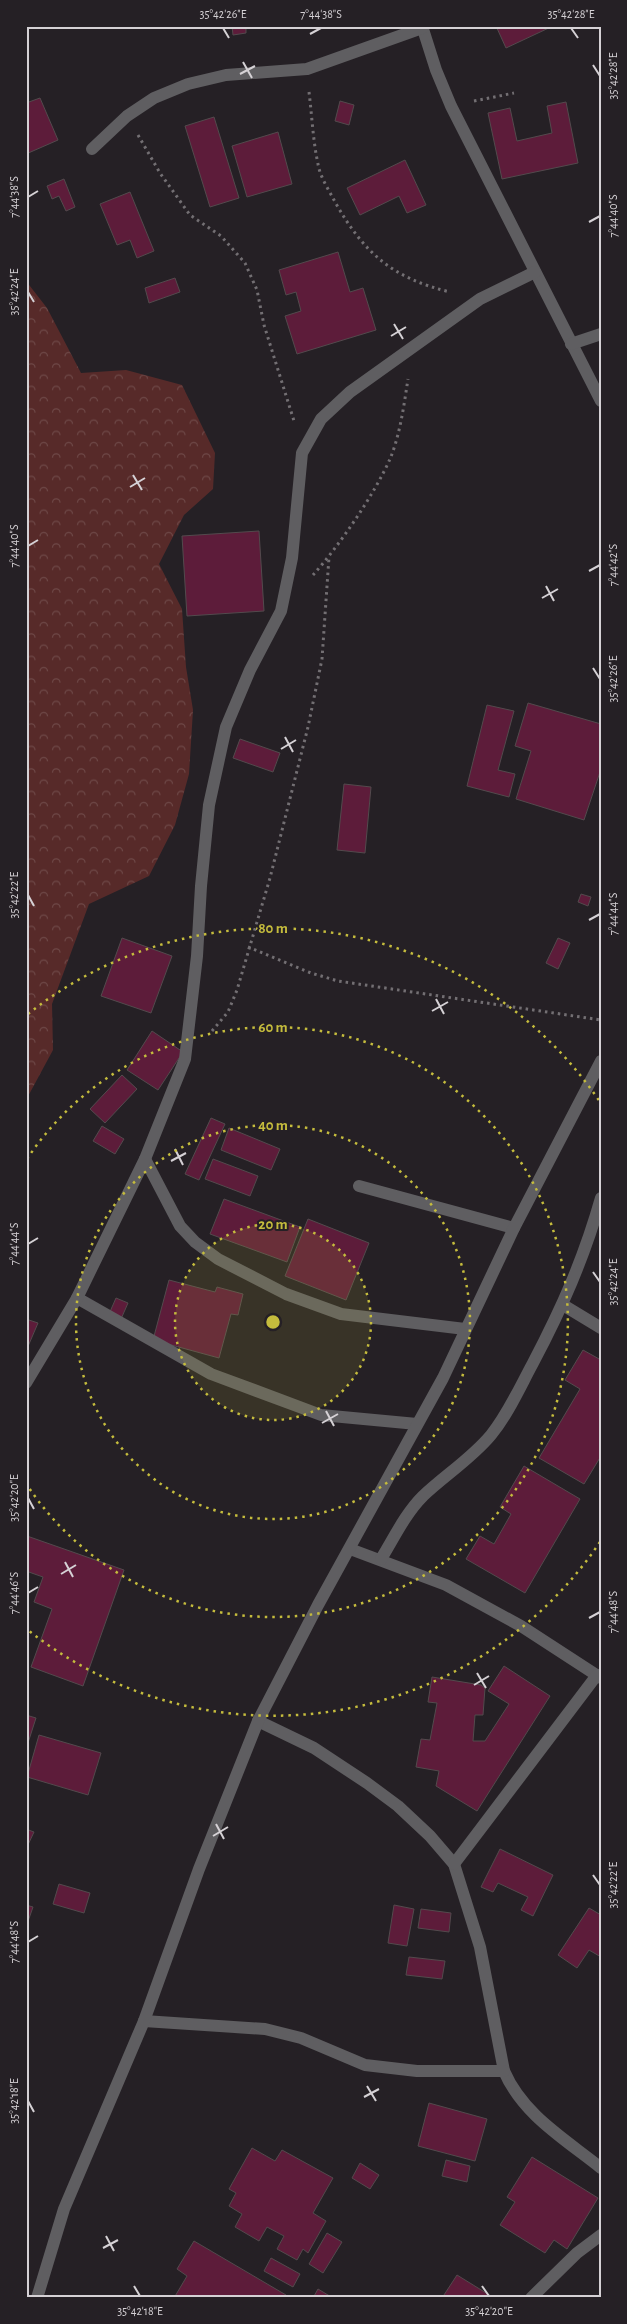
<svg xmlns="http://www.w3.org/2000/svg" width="627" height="2324" font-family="'Alegreya Sans',sans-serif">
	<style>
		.forest { fill: url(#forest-crowns) }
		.building { fill: #5d1c3a; stroke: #534a4d }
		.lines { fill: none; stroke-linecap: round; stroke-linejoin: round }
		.path { stroke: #736f73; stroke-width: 3; stroke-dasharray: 2.5 4; stroke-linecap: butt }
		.service { stroke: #5f5e61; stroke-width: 12 }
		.minor { stroke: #5f5e61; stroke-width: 12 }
		.ticks { fill: none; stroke: #d5d1d5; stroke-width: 2 }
		.ring { fill: none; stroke: #c5bc3d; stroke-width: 2.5; stroke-dasharray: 2.5 5 }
		.centre { fill: #c5bc3d; stroke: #252025; stroke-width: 2.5 }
		.ring-label { font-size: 15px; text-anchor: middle; font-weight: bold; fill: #c5bc3d; stroke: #252025; stroke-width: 4; stroke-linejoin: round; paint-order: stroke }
		.neatline { fill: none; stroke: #d5d1d5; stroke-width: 2 }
		.ticks-label { font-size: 12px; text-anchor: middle; fill: #d5d1d5 }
	</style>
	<defs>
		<pattern id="forest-crowns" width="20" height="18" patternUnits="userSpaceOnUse" patternTransform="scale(1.25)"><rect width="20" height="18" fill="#572a29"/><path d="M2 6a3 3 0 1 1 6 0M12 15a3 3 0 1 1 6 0" fill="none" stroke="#6e4847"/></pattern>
	</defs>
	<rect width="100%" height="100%" fill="#252025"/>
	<polygon class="forest" points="26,281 47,308 81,373 126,370 182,385 215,453 213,489 184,515 159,564 182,609 186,667 193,710 189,774 175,825 149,876 89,904 52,1004 53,1050 26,1100"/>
	<g class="building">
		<polygon points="232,26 246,26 246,33 233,35"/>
		<polygon points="496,26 553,26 506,48"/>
		<polygon points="40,98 58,140 26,154 26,103"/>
		<polygon points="340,101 354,105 349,125 335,121"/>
		<polygon points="566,102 578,163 502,179 488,113 510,108 517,141 552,133 547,106"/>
		<polygon points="214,117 239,198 210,207 185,126"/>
		<polygon points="278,132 292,184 247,197 232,146"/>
		<polygon points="405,160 426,205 407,213 399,196 360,215 347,188"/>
		<polygon points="64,179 75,207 66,211 59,196 52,199 47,186"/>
		<polygon points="130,192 154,251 137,258 130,240 117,245 100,204"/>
		<polygon points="338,252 350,292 363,288 376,330 297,354 285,316 301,311 296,292 286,295 279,270"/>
		<polygon points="175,278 180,292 149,303 145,288"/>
		<polygon points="259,531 264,611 187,616 182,536"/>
		<polygon points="528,703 601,724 601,769 584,820 516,799 531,751 515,746"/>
		<polygon points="487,705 514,711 498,770 515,774 509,797 467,786"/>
		<polygon points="240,739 280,753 273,772 233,758"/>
		<polygon points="344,784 371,787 365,853 337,850"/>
		<polygon points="581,894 591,897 588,906 578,902"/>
		<polygon points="122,938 172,956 151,1013 101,996"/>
		<polygon points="558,938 570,943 558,969 546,963"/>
		<polygon points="152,1031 183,1052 158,1090 127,1070"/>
		<polygon points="122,1075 137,1089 105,1123 90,1109"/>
		<polygon points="211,1118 225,1124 199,1180 185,1174"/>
		<polygon points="102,1126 124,1139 115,1154 93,1141"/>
		<polygon points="229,1128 280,1149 271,1170 221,1150"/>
		<polygon points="213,1159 258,1176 250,1196 205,1179"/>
		<polygon points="224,1199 300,1227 287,1262 210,1234"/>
		<polygon points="308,1219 369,1243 346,1300 285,1276"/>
		<polygon points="169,1280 215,1292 217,1287 243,1294 238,1315 231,1314 219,1358 153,1340"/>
		<polygon points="116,1298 128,1303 121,1319 109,1314"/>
		<polygon points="26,1319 38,1323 26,1351"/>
		<polygon points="583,1350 601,1360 601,1456 584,1484 539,1458 580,1389 565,1380"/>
		<polygon points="524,1466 580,1499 525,1593 466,1559 480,1536 494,1544 511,1514 500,1507"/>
		<polygon points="27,1536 124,1570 83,1686 31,1667 52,1609 34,1602 43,1577 26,1571"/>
		<polygon points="504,1666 550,1696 477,1811 436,1786 439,1771 416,1767 421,1739 430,1740 437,1703 428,1702 432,1677 481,1685 485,1688 483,1715 475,1715 473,1741 485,1741 509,1704 488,1691"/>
		<polygon points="26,1715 36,1718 26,1749"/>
		<polygon points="39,1735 101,1753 88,1795 27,1777"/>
		<polygon points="26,1829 34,1832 26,1849"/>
		<polygon points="500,1849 553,1875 533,1916 521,1910 528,1897 498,1883 493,1892 481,1887"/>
		<polygon points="59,1884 90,1893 84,1913 53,1904"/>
		<polygon points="26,1905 33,1907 26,1927"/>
		<polygon points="394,1905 414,1909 407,1946 388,1943"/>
		<polygon points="589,1908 601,1915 601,1957 589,1950 577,1968 558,1955"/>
		<polygon points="421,1909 451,1913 449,1932 418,1928"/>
		<polygon points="409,1957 445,1961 442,1979 406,1975"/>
		<polygon points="429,2103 487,2119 475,2161 418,2146"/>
		<polygon points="252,2148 275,2161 282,2150 333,2178 313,2213 326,2221 308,2253 303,2249 297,2260 277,2249 284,2236 267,2227 259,2241 235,2227 242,2214 229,2206 236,2193 229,2189"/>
		<polygon points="532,2157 598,2198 567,2249 554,2240 545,2253 500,2225 515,2202 507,2197"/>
		<polygon points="446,2160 470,2166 467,2182 442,2176"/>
		<polygon points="360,2163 379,2175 370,2189 352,2178"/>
		<polygon points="327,2233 342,2242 323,2273 309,2264"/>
		<polygon points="194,2241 286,2295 284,2298 174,2298 187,2276 177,2269"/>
		<polygon points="271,2258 300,2274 293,2287 264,2271"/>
		<polygon points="457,2275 491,2296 442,2298"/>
		<polygon points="318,2289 333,2298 313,2298"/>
	</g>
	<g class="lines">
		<g class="path">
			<path d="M309 92C312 116 313 141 318 164 320 177 329 190 335 202 364 253 392 278 450 292"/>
			<polyline points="474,101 514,93"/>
			<polyline points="138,135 160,173 190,215 221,236 245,263 257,290 264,325 294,421"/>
			<path d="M313 575C339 546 374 495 390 459 400 435 404 405 408 379"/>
			<polyline points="248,947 311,973 338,981 601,1020"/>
			<polyline points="212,1031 228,1012 237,990 270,878 308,727 322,659 329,557"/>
		</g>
		<polyline class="service" points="145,1159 180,1226 195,1242 218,1259 286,1294 341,1314 465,1329"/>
		<g class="minor">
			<polyline points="422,26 436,70 451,106 601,401"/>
			<polyline points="92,149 127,116 154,98 188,84 226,75 307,69 422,28"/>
			<polyline points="571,344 601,334"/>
			<polyline points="359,1186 514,1228"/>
			<polyline points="77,1298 211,1374 321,1415 417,1424"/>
			<polyline points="563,1305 601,1328"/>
			<polyline points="26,1383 77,1298 145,1159 185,1059 197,956 201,886 209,805 226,727 250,670 281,611 292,558 302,453 321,419 350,392 480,299 535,272"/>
			<polyline points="350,1549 446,1585 521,1626 601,1678"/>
			<path d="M381 1559C394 1538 405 1514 423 1496 445 1475 471 1459 491 1435 508 1414 520 1387 533 1363 562 1308 584 1258 601 1198"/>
			<path d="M258 1721 314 1748 367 1783 398 1806 430 1836 454 1864 480 1947 504 2071C523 2115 565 2139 601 2168"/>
			<polyline points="454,1864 597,1675"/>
			<polyline points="144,2021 265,2029 301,2038 365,2065 417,2071 504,2071"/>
			<polyline points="37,2298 64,2209 144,2021 199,1869 258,1721 318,1605 443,1378 514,1228 601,1061"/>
			<polyline points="531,2298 577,2253 601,2235"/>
		</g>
	</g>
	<path class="ticks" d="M223 28 229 38M571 28 578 38M310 34 321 28M243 62 252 78M593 65 600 76M240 74 255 66M28 197 38 191M589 222 600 216M28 292 34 302M394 324 403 339M391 336 406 327M133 475 142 490M130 487 145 478M28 546 38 540M589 571 600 565M546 586 554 601M542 598 558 589M593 668 600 679M285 737 293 752M281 749 296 740M28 895 34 906M589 920 600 914M436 999 444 1014M432 1011 448 1002M175 1149 183 1165M171 1161 186 1153M28 1244 38 1238M593 1272 600 1282M326 1411 334 1426M322 1423 338 1414M28 1498 34 1509M65 1562 73 1577M61 1574 76 1565M28 1593 38 1587M589 1618 600 1612M477 1673 486 1688M474 1685 489 1676M216 1824 224 1839M213 1836 228 1827M593 1875 600 1885M28 1942 38 1936M367 2086 376 2101M364 2097 379 2089M28 2101 34 2112M106 2236 114 2251M103 2248 118 2240M134 2286 140 2296M482 2286 489 2296"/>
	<circle cx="273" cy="1322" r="98" fill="#c5bc3d" fill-opacity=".12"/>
	<g class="ring">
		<circle cx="273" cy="1322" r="98"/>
		<circle cx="273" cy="1322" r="197"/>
		<path d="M27 1159A295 295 0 1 1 27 1485"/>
		<path d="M600 1542A394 394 0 0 1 28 1630M28 1014A394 394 0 0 1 600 1102"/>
	</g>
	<circle cx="273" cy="1322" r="8" class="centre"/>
	<g class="ring-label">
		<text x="273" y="933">80 m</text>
		<text x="273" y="1032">60 m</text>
		<text x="273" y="1130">40 m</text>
		<text x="273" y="1229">20 m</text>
	</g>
	<rect width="627" height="2324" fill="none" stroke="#252025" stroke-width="55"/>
	<rect x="28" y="28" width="572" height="2268" class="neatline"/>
	<g class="ticks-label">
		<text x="223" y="18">35°42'26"E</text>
		<text x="321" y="18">7°44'38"S</text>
		<text x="571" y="18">35°42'28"E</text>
		<text transform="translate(613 76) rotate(-90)" y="4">35°42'28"E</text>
		<text transform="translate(14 197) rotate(-90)" y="4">7°44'38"S</text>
		<text transform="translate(613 216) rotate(-90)" y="4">7°44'40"S</text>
		<text transform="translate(14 292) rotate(-90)" y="4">35°42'24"E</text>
		<text transform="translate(14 546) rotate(-90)" y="4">7°44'40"S</text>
		<text transform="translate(613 565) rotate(-90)" y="4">7°44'42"S</text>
		<text transform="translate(613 679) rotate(-90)" y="4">35°42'26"E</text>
		<text transform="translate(14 895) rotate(-90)" y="4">35°42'22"E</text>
		<text transform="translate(613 914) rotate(-90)" y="4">7°44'44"S</text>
		<text transform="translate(14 1244) rotate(-90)" y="4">7°44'44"S</text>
		<text transform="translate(613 1282) rotate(-90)" y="4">35°42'24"E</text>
		<text transform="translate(14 1498) rotate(-90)" y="4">35°42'20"E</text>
		<text transform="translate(14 1593) rotate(-90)" y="4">7°44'46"S</text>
		<text transform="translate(613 1612) rotate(-90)" y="4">7°44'48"S</text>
		<text transform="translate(613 1885) rotate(-90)" y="4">35°42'22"E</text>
		<text transform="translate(14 1942) rotate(-90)" y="4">7°44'48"S</text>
		<text transform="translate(14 2101) rotate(-90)" y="4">35°42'18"E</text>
		<text x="140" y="2315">35°42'18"E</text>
		<text x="489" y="2315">35°42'20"E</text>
	</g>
</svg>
